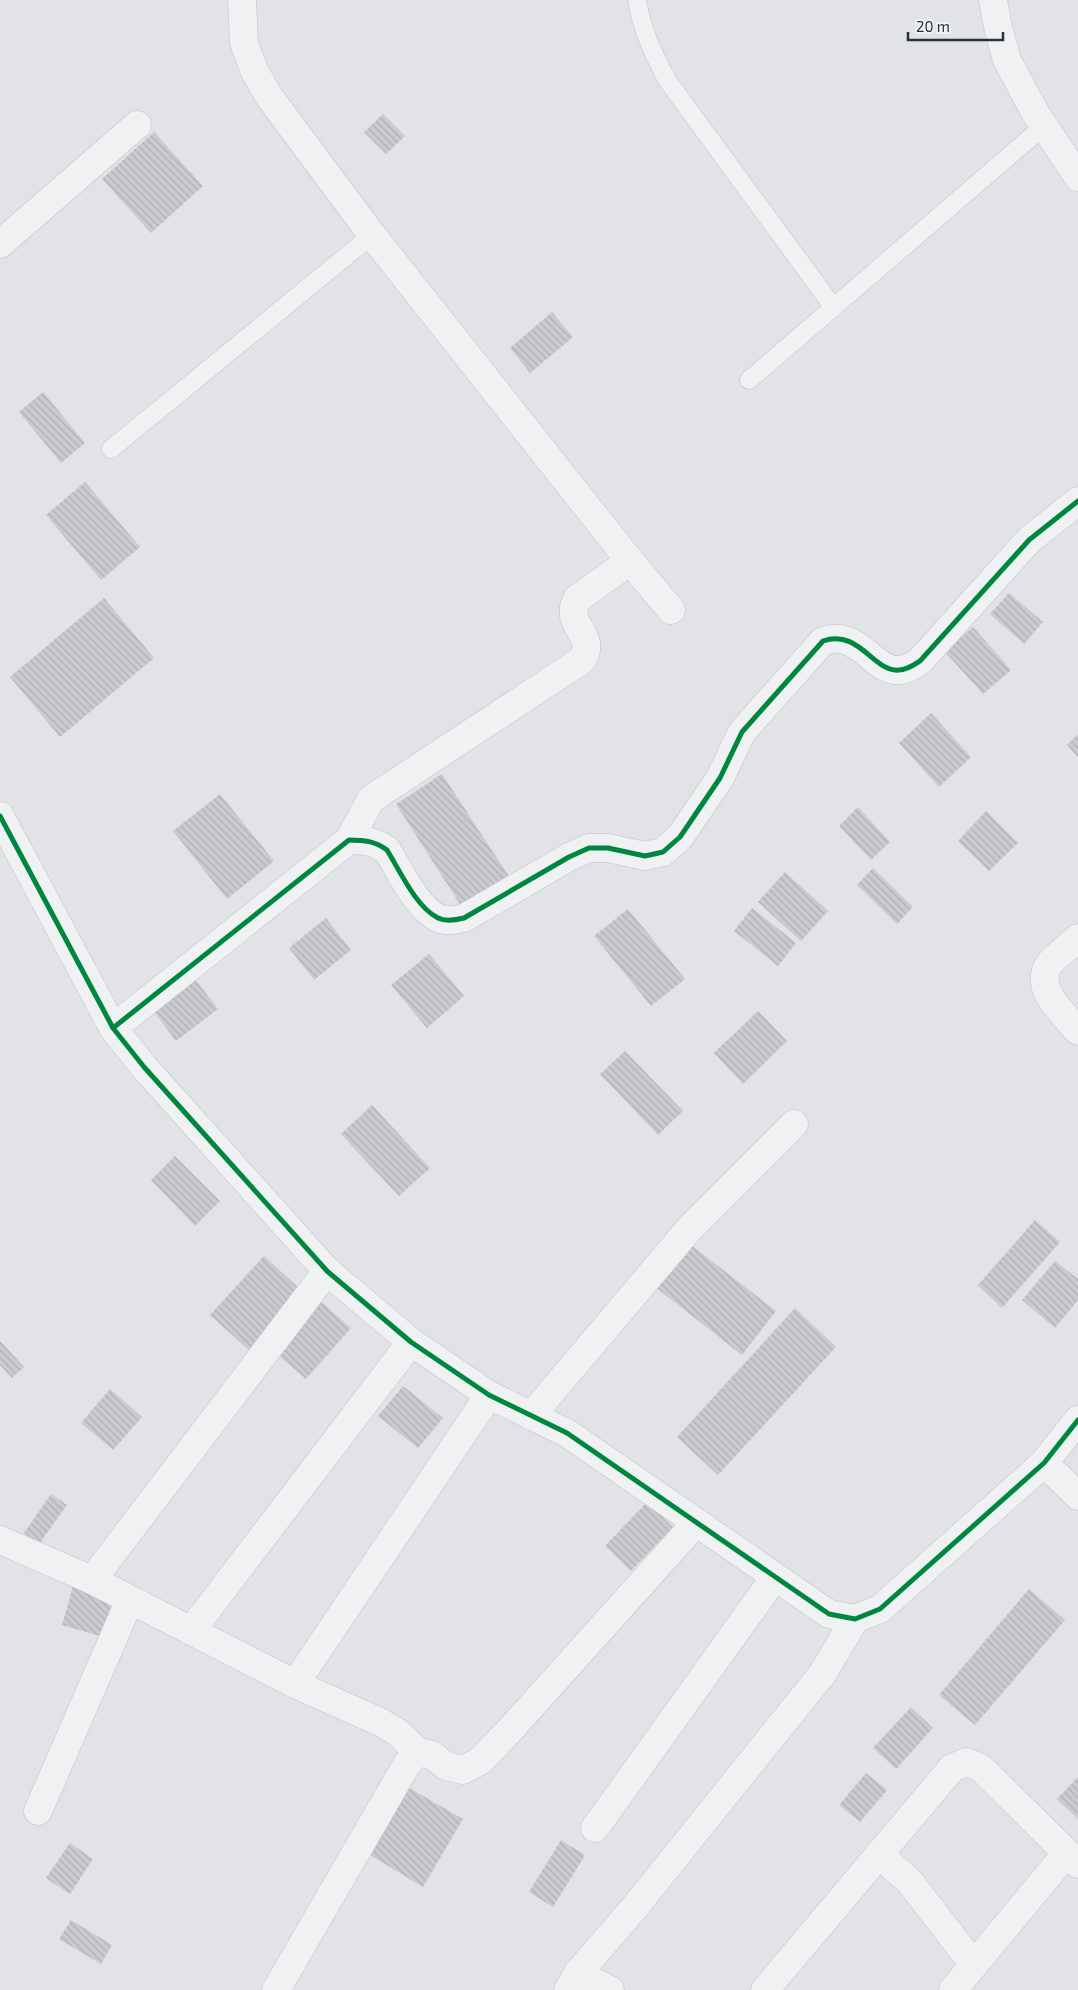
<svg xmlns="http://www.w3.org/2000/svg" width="1078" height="1990" font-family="'Exo 2',sans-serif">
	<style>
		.building { fill: url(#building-back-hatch) }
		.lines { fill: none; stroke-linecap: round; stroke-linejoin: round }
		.lane-casing { stroke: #bfc1c4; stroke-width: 19 }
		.street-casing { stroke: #bfc1c4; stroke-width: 29 }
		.lane { stroke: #f0f1f2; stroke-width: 18 }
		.street { stroke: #f0f1f2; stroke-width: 28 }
		.cycleway-casing { stroke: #eef2f6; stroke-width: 8 }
		.cycleway { stroke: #00873e; stroke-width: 5 }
	</style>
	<defs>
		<pattern id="building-back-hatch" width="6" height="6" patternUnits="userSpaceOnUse" patternTransform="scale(1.25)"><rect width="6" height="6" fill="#c9cbce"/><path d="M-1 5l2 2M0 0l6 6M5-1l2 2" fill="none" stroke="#adafb2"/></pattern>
	</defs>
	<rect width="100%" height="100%" fill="#e1e3e6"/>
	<g class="building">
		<polygon points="383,114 405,136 386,154 364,132"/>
		<polygon points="154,132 203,186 151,233 102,179"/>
		<polygon points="552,312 573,337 530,373 510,348"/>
		<polygon points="43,392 85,443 61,463 19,412"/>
		<polygon points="85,482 140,547 101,580 46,515"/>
		<polygon points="1009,593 1043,622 1024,644 990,614"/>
		<polygon points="104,598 154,658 60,737 10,677"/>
		<polygon points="973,627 1011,670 983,694 945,652"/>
		<polygon points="931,713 971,757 939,787 899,743"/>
		<polygon points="1078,734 1078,757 1067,745"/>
		<polygon points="442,774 512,881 465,912 396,804"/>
		<polygon points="220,794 274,861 227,899 173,831"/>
		<polygon points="858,807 890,842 871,860 839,826"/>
		<polygon points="986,811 1018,843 989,871 958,841"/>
		<polygon points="873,868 913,907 897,924 857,885"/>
		<polygon points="785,872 828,911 801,941 758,902"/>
		<polygon points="752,908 796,943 778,966 734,931"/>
		<polygon points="628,909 685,979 651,1006 594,936"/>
		<polygon points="326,918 351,950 314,980 289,948"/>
		<polygon points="429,954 464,996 427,1028 391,985"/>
		<polygon points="191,974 218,1009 176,1041 150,1006"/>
		<polygon points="758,1011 787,1041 743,1084 714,1053"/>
		<polygon points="625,1051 683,1111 658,1135 600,1074"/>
		<polygon points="372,1105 430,1168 399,1196 341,1134"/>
		<polygon points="175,1156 220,1201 195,1226 151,1180"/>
		<polygon points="1035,1220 1060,1242 1002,1308 978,1285"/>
		<polygon points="687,1242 776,1311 742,1355 654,1286"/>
		<polygon points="264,1256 303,1292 250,1351 210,1315"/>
		<polygon points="1055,1261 1078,1279 1078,1300 1055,1328 1022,1300"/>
		<polygon points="317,1298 351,1328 306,1379 271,1349"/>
		<polygon points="795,1308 836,1347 718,1475 677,1437"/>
		<polygon points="0,1341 24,1367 12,1378 0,1365"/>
		<polygon points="403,1386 443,1418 418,1448 378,1416"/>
		<polygon points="110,1389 142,1417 113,1450 81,1423"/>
		<polygon points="51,1494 67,1505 39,1544 24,1533"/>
		<polygon points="647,1502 673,1527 631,1571 605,1546"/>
		<polygon points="73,1586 113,1597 103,1637 62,1625"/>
		<polygon points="1029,1589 1065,1620 975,1725 939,1695"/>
		<polygon points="911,1707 933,1728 896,1769 873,1748"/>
		<polygon points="866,1773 887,1790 860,1822 839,1805"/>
		<polygon points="1078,1777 1078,1819 1057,1799"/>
		<polygon points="404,1785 463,1819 423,1887 365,1852"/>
		<polygon points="561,1840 585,1855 553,1907 529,1892"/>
		<polygon points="70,1843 93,1859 70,1894 46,1878"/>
		<polygon points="71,1920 112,1945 101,1964 59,1939"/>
	</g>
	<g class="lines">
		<g class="lane-casing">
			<g id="lane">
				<path d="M637 0C642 30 653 53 667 80L834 308"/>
				<polyline points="749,380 1044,126"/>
				<polyline points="111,449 372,235"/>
			</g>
		</g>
		<g class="street-casing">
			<g id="street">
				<polyline points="242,0 244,43 254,70 268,95 372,235 630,561 671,610"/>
				<polyline points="993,0 998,27 1007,60 1036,114 1078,177"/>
				<polyline points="0,244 137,125"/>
				<polyline points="0,816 113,1028 144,1067 327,1271 411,1342 489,1395 567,1433 829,1614 855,1619 880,1609 1044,1463 1078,1420"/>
				<path d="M349 840 371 799 582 660C598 634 563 626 577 599L630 561"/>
				<path d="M1078 938C1070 946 1051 959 1047 968 1036 991 1065 1015 1078 1031"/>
				<path d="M113 1028 349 840C364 840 375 841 387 850 400 871 416 907 438 918 446 922 456 920 464 918L569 857 589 848H608L645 856 663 852 680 837 720 778 742 732 823 641C859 628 874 673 899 670 907 670 914 665 920 661L1029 540 1078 501"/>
				<polyline points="531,1416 690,1228 794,1124"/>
				<polyline points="1044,1463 1078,1496"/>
				<polyline points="0,1540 92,1580 295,1684 380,1722 397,1732 418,1752"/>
				<polyline points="92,1580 327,1271"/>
				<polyline points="191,1631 411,1342"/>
				<polyline points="295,1684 489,1395"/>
				<polyline points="38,1811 130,1600"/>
				<polyline points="595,1828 775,1577"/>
				<polyline points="879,1854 910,1882 974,1965"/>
				<polyline points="578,1973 610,1990"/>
				<polyline points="276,1990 407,1764 418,1752 432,1755 446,1766 463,1770 480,1761 510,1730 696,1523"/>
				<polyline points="568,1990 578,1973 634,1908 823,1673 855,1619"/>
				<polyline points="765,1990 952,1768 966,1762 981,1768 1078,1864"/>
				<polyline points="953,1990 1066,1854"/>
			</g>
		</g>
		<use href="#lane" class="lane"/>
		<use href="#street" class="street"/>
		<g class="cycleway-casing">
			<g id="cycleway">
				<polyline points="0,816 113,1028 144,1067 327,1271 411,1342 489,1395 567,1433 829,1614 855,1619 880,1609 1044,1463 1078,1420"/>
				<path d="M113 1028 349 840C364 840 375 841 387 850 400 871 416 907 438 918 446 922 456 920 464 918L569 857 589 848H608L645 856 663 852 680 837 720 778 742 732 823 641C859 628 874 673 899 670 907 670 914 665 920 661L1029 540 1078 501"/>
			</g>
		</g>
		<use href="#cycleway" class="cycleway"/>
	</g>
	<path d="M908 32v8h95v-8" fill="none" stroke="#28333f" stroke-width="2.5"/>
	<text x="916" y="32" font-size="15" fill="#28333f" stroke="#eef2f6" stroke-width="4" paint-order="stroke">20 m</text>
</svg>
